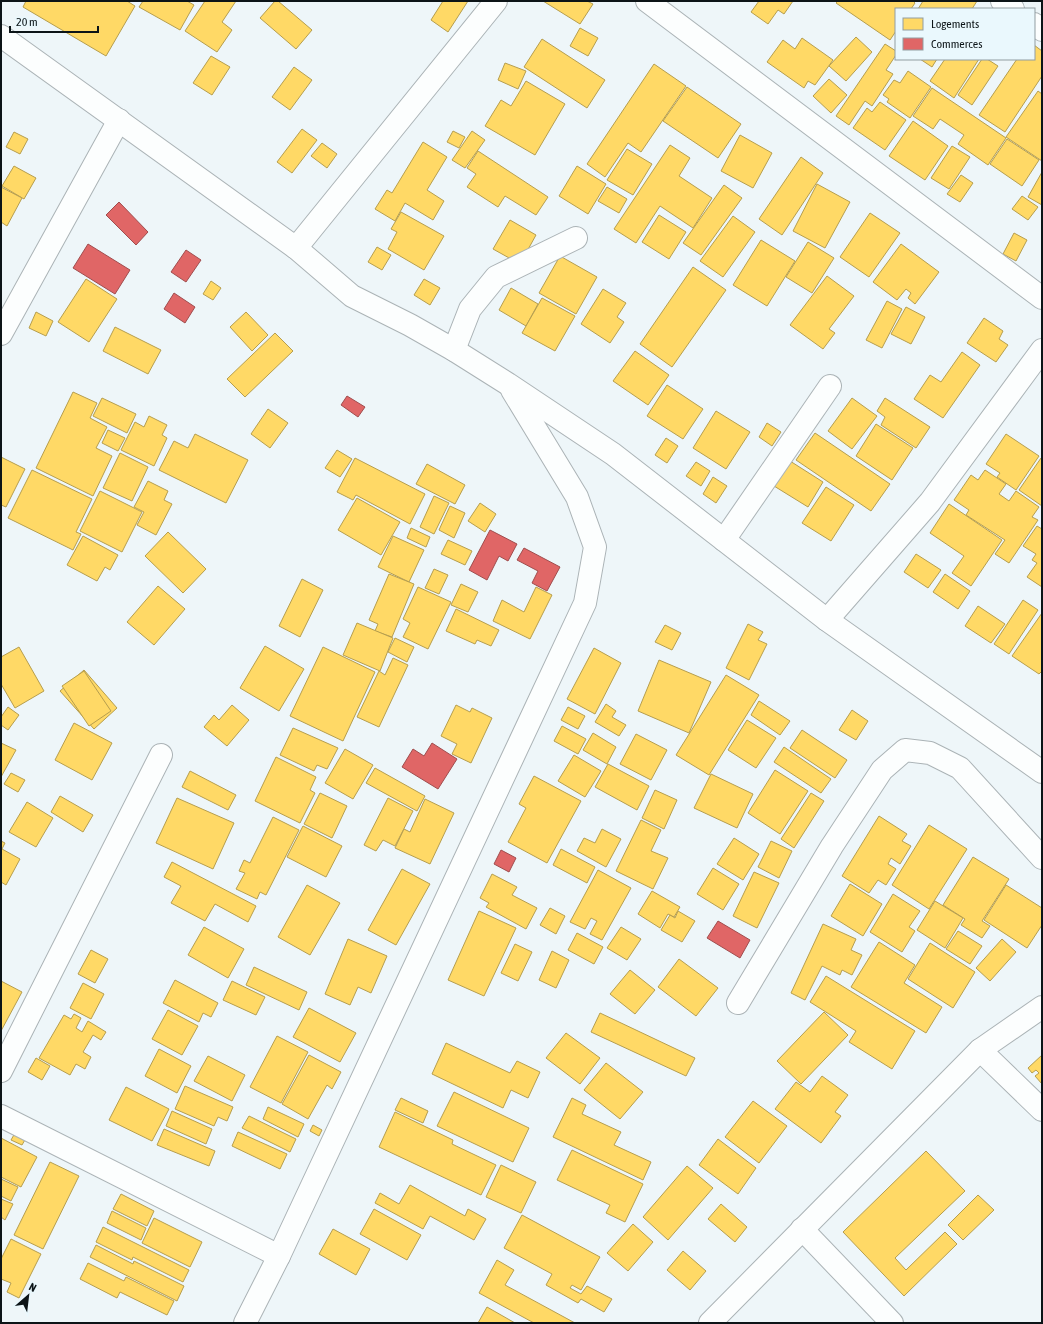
<svg xmlns="http://www.w3.org/2000/svg" width="1043" height="1324" font-family="'Asap Condensed',sans-serif">
	<style>
		.homes { fill: #ffd966; stroke: #b69e4e }
		.shops { fill: #e06666; stroke: #a04d4e }
		.lines { fill: none; stroke-linecap: round; stroke-linejoin: round }
		.minor-casing { stroke: #abb3b6; stroke-width: 24 }
		.minor { stroke: #fcfefe; stroke-width: 22 }
	</style>
	<rect width="100%" height="100%" fill="#eef6f9"/>
	<g class="homes">
		<polygon points="26,1 127,1 135,6 106,56 23,7"/>
		<polygon points="143,1 187,1 194,5 180,30 139,7"/>
		<polygon points="205,1 236,1 222,22 232,30 217,52 185,31"/>
		<polygon points="275,1 278,1 312,30 296,49 260,18"/>
		<polygon points="443,1 468,1 448,32 431,20"/>
		<polygon points="543,1 587,1 593,4 580,24"/>
		<polygon points="759,1 793,1 784,14 778,10 768,24 751,12"/>
		<polygon points="838,1 913,1 915,3 911,9 896,9 896,31 890,40 836,3"/>
		<polygon points="923,1 977,1 972,9 918,9"/>
		<polygon points="580,28 598,38 588,56 570,46"/>
		<polygon points="856,37 872,52 846,81 829,66"/>
		<polygon points="802,38 833,60 815,85 808,81 804,88 767,62 783,40 795,49"/>
		<polygon points="542,39 605,80 587,108 524,67"/>
		<polygon points="885,44 896,51 896,55 886,70 893,74 872,106 865,101 849,125 836,116"/>
		<polygon points="1034,45 1042,51 1042,76 1005,132 979,115 1017,59 1034,59"/>
		<polygon points="211,56 230,67 212,95 193,83"/>
		<polygon points="920,59 937,59 932,67"/>
		<polygon points="945,59 979,59 954,98 930,81"/>
		<polygon points="982,59 987,59 998,66 972,105 958,95"/>
		<polygon points="505,63 526,71 518,89 498,80"/>
		<polygon points="654,64 686,86 641,152 628,143 605,177 587,164"/>
		<polygon points="294,67 312,80 290,110 272,97"/>
		<polygon points="908,71 931,87 910,118 887,102 889,99 883,95 894,80 900,83"/>
		<polygon points="829,79 847,95 831,113 813,96"/>
		<polygon points="526,81 565,104 535,155 485,126 501,100 511,106"/>
		<polygon points="687,87 741,124 718,158 663,121"/>
		<polygon points="932,88 1006,138 988,165 958,144 964,135 940,119 933,129 913,116"/>
		<polygon points="1038,91 1042,94 1042,161 1006,137"/>
		<polygon points="880,102 906,120 885,150 853,128 867,108 872,112"/>
		<polygon points="913,121 948,146 925,180 889,156"/>
		<polygon points="302,129 317,140 292,173 277,162"/>
		<polygon points="453,131 465,137 459,148 447,142"/>
		<polygon points="472,131 485,140 465,168 452,160"/>
		<polygon points="14,132 28,139 20,154 6,147"/>
		<polygon points="740,135 772,153 753,188 721,171"/>
		<polygon points="1007,139 1039,160 1022,186 990,164"/>
		<polygon points="423,142 447,157 427,190 444,201 433,220 405,203 395,221 375,209 387,190 392,193"/>
		<polygon points="322,143 337,154 327,168 311,156"/>
		<polygon points="670,145 690,158 679,176 712,198 693,228 660,206 636,243 614,229"/>
		<polygon points="952,146 970,157 949,189 931,178"/>
		<polygon points="627,149 652,164 633,195 607,180"/>
		<polygon points="478,151 548,197 536,215 505,196 498,207 467,187 476,174 467,168"/>
		<polygon points="801,157 823,173 782,235 759,219"/>
		<polygon points="14,166 36,178 24,199 2,186"/>
		<polygon points="577,166 606,184 588,214 559,196"/>
		<polygon points="1042,172 1042,205 1028,197"/>
		<polygon points="961,175 973,183 960,202 947,194"/>
		<polygon points="817,184 850,202 825,248 793,231"/>
		<polygon points="724,185 742,198 701,255 683,243"/>
		<polygon points="1,187 22,198 7,226 1,222"/>
		<polygon points="607,187 627,199 619,213 598,201"/>
		<polygon points="1022,196 1038,207 1028,220 1012,209"/>
		<polygon points="401,212 444,236 424,270 388,249 397,232 391,229"/>
		<polygon points="870,213 900,233 869,277 840,257"/>
		<polygon points="659,215 686,232 669,259 642,242"/>
		<polygon points="733,216 755,232 723,277 700,261"/>
		<polygon points="510,220 536,235 520,264 493,249"/>
		<polygon points="1014,233 1027,240 1016,261 1003,254"/>
		<polygon points="761,240 795,261 767,306 733,285"/>
		<polygon points="808,242 834,258 812,293 786,277"/>
		<polygon points="901,244 939,272 915,304 908,298 911,293 906,289 897,300 873,282"/>
		<polygon points="377,247 391,255 382,270 368,262"/>
		<polygon points="560,256 597,277 576,314 539,293"/>
		<polygon points="693,267 726,290 672,367 640,344"/>
		<polygon points="827,276 854,296 829,329 835,333 823,349 790,325"/>
		<polygon points="86,279 117,299 89,342 58,322"/>
		<polygon points="424,279 440,288 430,305 414,295"/>
		<polygon points="211,281 221,288 213,300 203,294"/>
		<polygon points="511,288 538,304 526,326 499,310"/>
		<polygon points="603,289 626,303 617,317 624,322 610,343 581,324"/>
		<polygon points="542,298 575,316 555,351 522,333"/>
		<polygon points="887,301 902,309 882,348 866,340"/>
		<polygon points="906,307 925,317 911,344 891,334"/>
		<polygon points="36,312 53,321 46,336 29,328"/>
		<polygon points="246,312 268,335 252,351 230,327"/>
		<polygon points="984,318 1003,331 999,339 1008,345 996,362 967,343"/>
		<polygon points="115,327 161,350 148,374 103,351"/>
		<polygon points="275,333 293,351 245,397 227,379"/>
		<polygon points="635,351 669,375 648,405 613,381"/>
		<polygon points="962,352 980,365 943,418 914,399 930,375 941,382"/>
		<polygon points="667,385 703,409 683,439 647,416"/>
		<polygon points="73,392 97,403 90,418 107,427 96,448 112,456 93,496 36,468"/>
		<polygon points="102,398 136,414 127,433 93,416"/>
		<polygon points="852,398 877,416 852,449 828,431"/>
		<polygon points="885,398 930,427 916,448 881,425 885,417 877,411"/>
		<polygon points="268,409 288,423 270,448 251,434"/>
		<polygon points="716,411 750,432 726,469 693,448"/>
		<polygon points="149,416 167,425 162,435 167,438 154,466 121,450 135,422 144,427"/>
		<polygon points="767,423 781,432 772,446 759,437"/>
		<polygon points="876,424 913,448 892,480 856,456"/>
		<polygon points="108,430 125,438 118,451 102,443"/>
		<polygon points="815,433 890,484 871,511 796,460"/>
		<polygon points="195,434 248,460 226,503 159,470 174,441 188,448"/>
		<polygon points="1006,434 1039,456 1016,490 997,477 1000,473 986,464"/>
		<polygon points="666,438 678,446 667,463 655,455"/>
		<polygon points="337,450 352,459 340,477 325,468"/>
		<polygon points="120,453 148,467 132,501 103,488"/>
		<polygon points="1,457 25,469 6,507 1,505"/>
		<polygon points="355,458 425,494 410,524 356,495 353,500 337,492"/>
		<polygon points="1041,458 1042,459 1042,506 1019,490"/>
		<polygon points="790,461 823,482 808,507 774,486"/>
		<polygon points="696,462 710,471 701,486 686,476"/>
		<polygon points="427,464 465,485 455,504 416,484"/>
		<polygon points="32,470 92,499 76,532 81,534 73,550 8,518"/>
		<polygon points="985,470 1006,484 999,494 1009,501 1016,491 1039,507 1032,517 1038,520 1009,563 995,554 1005,540 966,515 969,510 954,500 971,475 978,480"/>
		<polygon points="713,477 727,486 716,503 703,494"/>
		<polygon points="148,481 168,491 164,500 172,504 156,535 137,525 144,512 134,507"/>
		<polygon points="826,487 854,505 831,541 802,523"/>
		<polygon points="100,491 142,512 122,552 80,531"/>
		<polygon points="434,496 449,503 434,534 420,527"/>
		<polygon points="357,498 400,522 381,555 338,530"/>
		<polygon points="480,503 496,514 485,532 468,521"/>
		<polygon points="949,504 1002,540 971,586 952,573 964,556 930,533"/>
		<polygon points="450,506 465,513 454,538 439,530"/>
		<polygon points="1037,526 1042,529 1042,587 1027,577 1037,563 1032,560 1036,554 1023,546"/>
		<polygon points="411,528 430,537 426,547 407,538"/>
		<polygon points="168,532 206,569 183,593 145,556"/>
		<polygon points="83,536 118,555 110,570 105,567 97,581 67,565"/>
		<polygon points="393,536 424,550 409,582 378,567"/>
		<polygon points="448,540 472,551 465,565 441,554"/>
		<polygon points="916,554 941,570 928,588 904,572"/>
		<polygon points="434,569 448,575 439,594 425,588"/>
		<polygon points="389,574 414,584 392,637 375,631 378,624 369,620"/>
		<polygon points="945,574 970,591 958,609 933,592"/>
		<polygon points="302,579 323,590 300,637 279,626"/>
		<polygon points="461,584 478,592 468,612 451,605"/>
		<polygon points="158,586 185,609 154,645 127,622"/>
		<polygon points="418,587 451,602 428,649 403,637 410,623 403,619"/>
		<polygon points="536,587 552,595 530,639 493,621 502,600 524,612"/>
		<polygon points="1023,600 1038,610 1009,654 994,644"/>
		<polygon points="978,606 1005,624 991,643 965,626"/>
		<polygon points="456,609 499,630 491,646 477,640 475,644 446,631"/>
		<polygon points="1042,613 1042,671 1039,674 1012,656"/>
		<polygon points="357,623 393,638 380,671 343,655"/>
		<polygon points="748,624 763,632 758,640 767,644 749,680 726,668"/>
		<polygon points="665,625 681,633 672,650 655,642"/>
		<polygon points="395,638 414,647 407,662 388,652"/>
		<polygon points="265,646 304,669 279,711 240,688"/>
		<polygon points="19,647 44,691 15,708 1,684 1,657"/>
		<polygon points="323,647 375,672 343,741 290,716"/>
		<polygon points="594,648 621,663 595,714 567,699"/>
		<polygon points="393,658 408,665 379,727 357,717 379,671 385,675"/>
		<polygon points="659,660 711,682 689,733 638,711"/>
		<polygon points="84,670 117,708 94,729 60,691"/>
		<polygon points="84,671 111,711 89,726 62,686"/>
		<polygon points="726,675 759,695 709,775 676,755"/>
		<polygon points="759,701 790,721 780,735 751,715"/>
		<polygon points="606,704 616,711 612,717 626,725 619,736 595,722"/>
		<polygon points="232,705 249,720 227,746 204,727 214,715 219,720"/>
		<polygon points="456,705 470,712 472,708 492,718 471,763 452,754 457,744 441,736"/>
		<polygon points="8,707 19,715 8,730 1,725 1,717"/>
		<polygon points="568,707 585,716 578,729 561,720"/>
		<polygon points="852,710 868,721 856,740 839,730"/>
		<polygon points="747,720 776,738 756,768 728,750"/>
		<polygon points="74,723 112,743 92,780 55,760"/>
		<polygon points="562,726 586,739 578,754 554,741"/>
		<polygon points="293,728 338,748 327,769 317,765 314,771 280,755"/>
		<polygon points="802,730 847,760 835,778 790,748"/>
		<polygon points="593,733 616,747 607,764 583,750"/>
		<polygon points="636,734 667,750 651,780 620,764"/>
		<polygon points="1,743 16,750 1,777"/>
		<polygon points="784,747 831,779 821,793 774,762"/>
		<polygon points="345,749 373,765 353,799 325,783"/>
		<polygon points="574,755 601,771 585,797 558,781"/>
		<polygon points="276,757 316,777 310,790 315,793 300,823 255,801"/>
		<polygon points="608,764 649,786 637,810 595,787"/>
		<polygon points="375,768 425,796 417,811 366,783"/>
		<polygon points="775,770 808,791 780,834 748,813"/>
		<polygon points="190,771 236,795 228,810 182,787"/>
		<polygon points="11,773 25,780 18,792 4,784"/>
		<polygon points="711,774 753,794 737,828 694,808"/>
		<polygon points="534,776 581,801 547,863 508,842 526,808 519,804"/>
		<polygon points="655,790 677,800 664,829 642,818"/>
		<polygon points="320,793 347,806 332,838 304,824"/>
		<polygon points="811,793 824,801 794,848 781,839"/>
		<polygon points="60,796 93,815 83,832 51,812"/>
		<polygon points="177,798 234,823 213,869 156,843"/>
		<polygon points="388,798 413,811 395,846 383,840 376,851 364,845"/>
		<polygon points="425,799 454,813 430,864 395,848 404,829 410,832"/>
		<polygon points="27,802 53,818 36,847 9,832"/>
		<polygon points="879,816 907,834 902,841 911,846 900,864 891,858 888,864 896,869 886,885 878,880 869,893 842,876"/>
		<polygon points="273,817 299,830 266,895 260,892 257,899 236,889 245,873 239,871 244,860 250,863"/>
		<polygon points="641,820 661,830 651,851 668,858 653,889 616,871"/>
		<polygon points="929,825 967,849 929,909 892,885"/>
		<polygon points="303,826 342,846 326,877 287,857"/>
		<polygon points="602,829 621,839 606,867 577,851 584,838 595,843"/>
		<polygon points="734,838 759,854 743,880 717,864"/>
		<polygon points="1,841 5,843 2,849 20,859 6,885 1,882"/>
		<polygon points="771,841 792,851 779,878 758,867"/>
		<polygon points="561,849 595,867 587,883 553,865"/>
		<polygon points="973,857 1009,879 982,921 990,926 982,938 961,925 965,919 943,905"/>
		<polygon points="172,862 256,906 248,922 215,904 205,921 171,903 181,886 164,877"/>
		<polygon points="713,868 739,884 723,910 697,894"/>
		<polygon points="402,869 430,884 396,945 368,930"/>
		<polygon points="598,870 631,888 602,940 590,934 597,921 591,918 585,929 570,922"/>
		<polygon points="754,872 779,883 757,928 733,916"/>
		<polygon points="492,874 517,887 512,895 537,908 526,929 486,907 489,903 480,898"/>
		<polygon points="850,884 882,904 863,936 831,916"/>
		<polygon points="307,885 340,903 310,955 278,937"/>
		<polygon points="1006,885 1042,908 1042,925 1027,948 984,920"/>
		<polygon points="652,891 680,907 674,917 668,914 660,928 638,914"/>
		<polygon points="893,894 920,911 909,927 915,931 902,952 870,932"/>
		<polygon points="935,901 963,918 945,948 917,930"/>
		<polygon points="550,908 565,916 556,934 540,925"/>
		<polygon points="479,911 516,928 484,996 448,980"/>
		<polygon points="678,911 695,921 682,942 661,930 670,915 675,918"/>
		<polygon points="823,924 856,939 851,950 862,955 852,975 842,970 840,975 822,966 805,1000 791,993"/>
		<polygon points="204,927 244,949 228,978 188,955"/>
		<polygon points="621,927 641,939 627,960 607,948"/>
		<polygon points="958,931 982,946 970,964 946,949"/>
		<polygon points="577,933 603,947 594,964 568,950"/>
		<polygon points="348,939 387,956 371,993 358,987 350,1005 325,994"/>
		<polygon points="1002,939 1016,952 990,981 976,968"/>
		<polygon points="879,942 915,965 904,983 942,1007 926,1033 851,987"/>
		<polygon points="930,943 975,972 953,1008 908,979"/>
		<polygon points="515,944 532,952 518,981 501,973"/>
		<polygon points="91,950 108,959 95,983 78,974"/>
		<polygon points="552,951 569,960 556,988 539,980"/>
		<polygon points="679,959 718,988 696,1016 658,987"/>
		<polygon points="254,967 307,992 299,1010 246,985"/>
		<polygon points="630,970 655,990 635,1014 610,994"/>
		<polygon points="826,976 915,1031 892,1069 849,1042 856,1031 810,1002"/>
		<polygon points="175,980 218,1003 211,1017 203,1013 199,1022 163,1003"/>
		<polygon points="1,981 22,992 1,1031"/>
		<polygon points="232,981 265,997 256,1015 223,1000"/>
		<polygon points="83,983 104,994 91,1019 70,1008"/>
		<polygon points="309,1008 356,1033 340,1062 293,1037"/>
		<polygon points="168,1010 198,1026 182,1055 152,1039"/>
		<polygon points="824,1012 848,1035 801,1084 777,1061"/>
		<polygon points="600,1013 695,1058 686,1076 591,1032"/>
		<polygon points="74,1014 81,1018 76,1028 82,1032 88,1021 106,1032 101,1040 93,1035 83,1052 91,1057 85,1069 76,1064 70,1075 39,1058 64,1015 71,1019"/>
		<polygon points="566,1033 600,1058 580,1084 546,1058"/>
		<polygon points="277,1036 308,1052 281,1103 250,1087"/>
		<polygon points="446,1043 510,1073 517,1061 540,1072 528,1098 511,1090 503,1108 432,1074"/>
		<polygon points="159,1049 191,1066 177,1093 145,1076"/>
		<polygon points="309,1055 341,1072 332,1089 327,1085 308,1119 282,1104"/>
		<polygon points="1042,1055 1042,1084 1035,1076 1039,1073 1036,1070 1032,1073 1028,1068"/>
		<polygon points="208,1056 245,1075 232,1101 194,1081"/>
		<polygon points="36,1058 50,1066 42,1080 28,1072"/>
		<polygon points="606,1063 643,1092 620,1119 584,1090"/>
		<polygon points="822,1076 848,1095 835,1112 841,1116 821,1143 775,1109 796,1082 810,1092"/>
		<polygon points="185,1086 233,1107 227,1121 218,1117 214,1126 175,1109"/>
		<polygon points="126,1087 169,1109 152,1141 109,1120"/>
		<polygon points="454,1092 529,1128 513,1162 437,1126"/>
		<polygon points="401,1098 428,1111 423,1123 395,1110"/>
		<polygon points="572,1098 586,1105 582,1114 621,1132 614,1145 651,1162 643,1180 553,1137"/>
		<polygon points="753,1101 787,1126 759,1163 725,1137"/>
		<polygon points="268,1107 304,1124 298,1137 263,1119"/>
		<polygon points="172,1111 212,1129 206,1144 166,1126"/>
		<polygon points="395,1112 453,1140 452,1144 496,1165 481,1195 379,1147"/>
		<polygon points="249,1116 296,1139 290,1152 242,1128"/>
		<polygon points="313,1125 322,1130 319,1136 310,1131"/>
		<polygon points="164,1129 215,1151 209,1166 157,1145"/>
		<polygon points="238,1132 287,1154 280,1169 232,1146"/>
		<polygon points="15,1133 26,1138 22,1145 11,1140"/>
		<polygon points="1,1138 37,1157 21,1187 1,1177"/>
		<polygon points="718,1139 756,1168 738,1194 699,1165"/>
		<polygon points="572,1150 643,1184 625,1222 606,1213 610,1205 557,1180"/>
		<polygon points="926,1151 965,1191 895,1258 906,1270 945,1232 957,1244 904,1296 843,1232"/>
		<polygon points="50,1162 79,1176 43,1249 14,1235"/>
		<polygon points="501,1165 536,1182 521,1213 486,1197"/>
		<polygon points="687,1166 713,1188 668,1240 643,1217"/>
		<polygon points="1,1179 18,1187 11,1201 1,1196"/>
		<polygon points="410,1185 465,1216 468,1209 486,1219 474,1240 430,1216 423,1229 375,1203 380,1193 399,1204"/>
		<polygon points="121,1194 154,1211 147,1226 113,1209"/>
		<polygon points="978,1195 994,1210 963,1240 948,1225"/>
		<polygon points="1,1199 13,1204 5,1220 1,1217"/>
		<polygon points="721,1204 747,1227 735,1242 708,1219"/>
		<polygon points="374,1209 421,1235 407,1260 360,1234"/>
		<polygon points="112,1211 146,1228 141,1240 107,1223"/>
		<polygon points="522,1215 600,1257 581,1290 572,1285 570,1288 581,1294 587,1286 612,1299 604,1312 581,1299 578,1303 546,1285 552,1274 504,1248"/>
		<polygon points="154,1218 202,1242 190,1267 142,1243"/>
		<polygon points="633,1224 653,1242 628,1271 607,1253"/>
		<polygon points="103,1227 189,1270 183,1282 133,1257 132,1260 96,1242"/>
		<polygon points="333,1229 370,1249 356,1275 319,1254"/>
		<polygon points="11,1239 41,1254 19,1298 7,1292 11,1283 1,1279 1,1259"/>
		<polygon points="96,1245 133,1264 134,1261 184,1286 177,1301 90,1257"/>
		<polygon points="683,1251 706,1271 690,1290 667,1270"/>
		<polygon points="497,1260 514,1270 505,1285 575,1323 534,1323 479,1293"/>
		<polygon points="88,1263 124,1281 126,1277 174,1301 167,1315 120,1292 117,1298 80,1279"/>
		<polygon points="487,1307 515,1323 478,1323"/>
	</g>
	<g class="shops">
		<polygon points="119,202 148,232 136,245 106,215"/>
		<polygon points="88,244 130,270 115,294 73,268"/>
		<polygon points="186,250 201,260 186,282 171,272"/>
		<polygon points="174,293 195,307 185,323 164,309"/>
		<polygon points="347,396 365,407 358,417 341,405"/>
		<polygon points="490,530 517,544 508,561 499,556 487,580 469,570"/>
		<polygon points="524,548 560,567 547,591 532,583 538,571 517,560"/>
		<polygon points="432,743 457,759 438,789 402,767 413,749 424,756"/>
		<polygon points="501,850 516,858 509,872 494,864"/>
		<polygon points="718,921 750,940 740,958 707,938"/>
	</g>
	<g class="lines">
		<g class="minor-casing">
			<g id="minor">
				<polyline points="647,1 1042,298"/>
				<polyline points="1002,1 1013,9"/>
				<polyline points="1034,24 1042,30"/>
				<polyline points="1,36 296,248 352,296 410,325 454,350 508,384 613,454 827,620 1042,772"/>
				<polyline points="296,248 496,1"/>
				<polyline points="1,334 119,120"/>
				<polyline points="454,350 470,309 496,277 576,238"/>
				<polyline points="724,540 830,386"/>
				<polyline points="827,620 930,502 1042,350"/>
				<polyline points="738,1003 832,846 882,770 905,750 930,753 960,768 1042,858"/>
				<polyline points="980,1050 1042,1110"/>
				<polyline points="1,1071 161,755"/>
				<polyline points="1,1116 279,1256"/>
				<polyline points="802,1229 892,1323"/>
				<polyline points="245,1323 279,1256 585,603 595,547 577,497 512,390"/>
				<polyline points="710,1323 980,1050 1042,1007"/>
			</g>
		</g>
		<use href="#minor" class="minor"/>
	</g>
	<rect width="1043" height="1324" fill="none" stroke="#0c1417" stroke-width="4"/>
	<rect x="895" y="8" width="140" height="52" fill="#eaf8fd" stroke="#919da1"/>
	<rect x="903" y="18" width="20" height="12" fill="#ffd966" stroke="#919da1"/>
	<text x="931" y="28" font-size="12" fill="#0c1417">Logements</text>
	<rect x="903" y="38" width="20" height="12" fill="#e06666" stroke="#919da1"/>
	<text x="931" y="48" font-size="12" fill="#0c1417">Commerces</text>
	<g transform="translate(28 1296) rotate(28)" stroke="#eaf8fd" stroke-width="3" paint-order="stroke">
	<path d="M0-3L7 15L0 10L-7 15Z" fill="#0c1417"/>
	<text y="-6" font-size="11" font-weight="bold" text-anchor="middle" fill="#0c1417">N</text>
	</g>
	<path d="M10 26v6h88v-6" fill="none" stroke="#0c1417" stroke-width="2"/>
	<text x="16" y="26" font-size="12" fill="#0c1417" stroke="#eaf8fd" stroke-width="3" paint-order="stroke">20 m</text>
</svg>
